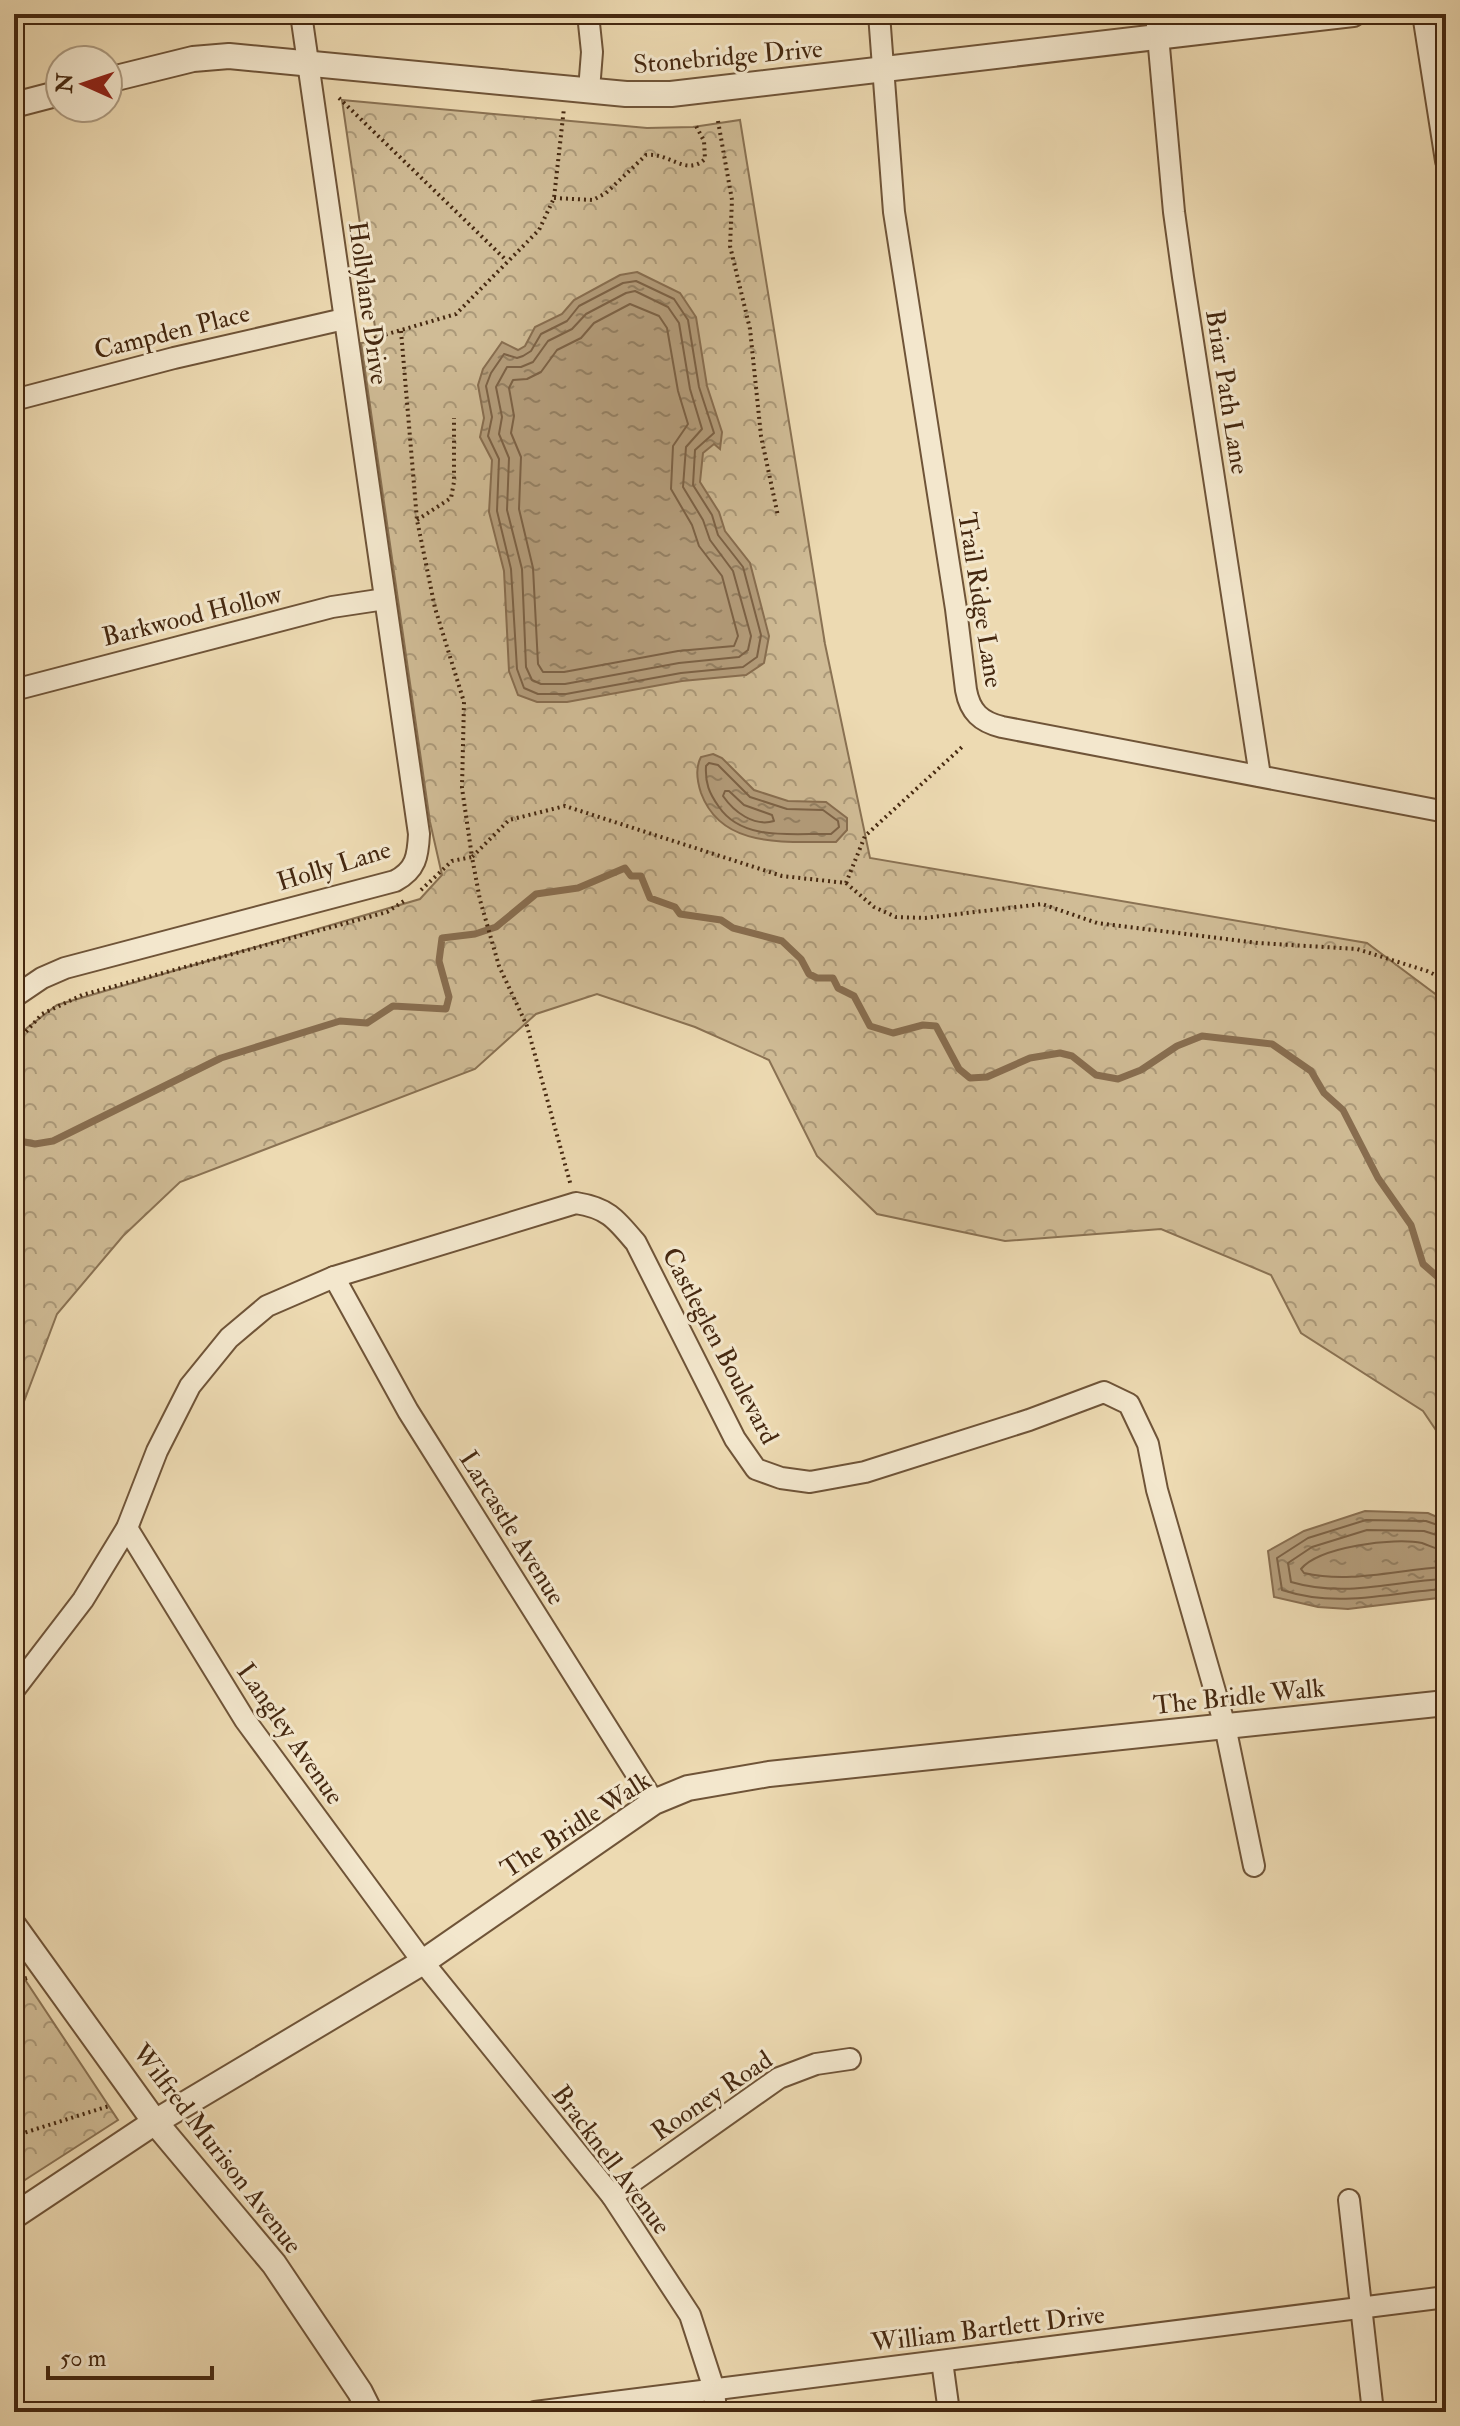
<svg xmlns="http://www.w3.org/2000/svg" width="1460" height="2426" font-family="'IM FELL Double Pica',serif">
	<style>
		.park { fill: url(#park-crowns); stroke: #8a7253; stroke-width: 2 }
		.water { fill: url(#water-ripples); stroke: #886e50; stroke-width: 2 }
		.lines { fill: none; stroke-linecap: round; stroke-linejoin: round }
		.shore { stroke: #7c6246; stroke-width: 2 }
		.stream { stroke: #886e50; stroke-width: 7 }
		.minor-casing { stroke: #6f5438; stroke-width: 24 }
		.tertiary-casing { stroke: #6f5438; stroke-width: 28 }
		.path { stroke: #452810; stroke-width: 4; stroke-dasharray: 2 4; stroke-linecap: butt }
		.minor { stroke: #f3e7cd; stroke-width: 20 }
		.tertiary { stroke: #f3e7cd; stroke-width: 24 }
		.labels { text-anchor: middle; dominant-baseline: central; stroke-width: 6; stroke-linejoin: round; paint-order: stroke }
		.street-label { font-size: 26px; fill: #452810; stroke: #f3e7cd }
	</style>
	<defs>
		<pattern id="park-crowns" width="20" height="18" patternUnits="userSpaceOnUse" patternTransform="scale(2)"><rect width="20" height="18" fill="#d0bc96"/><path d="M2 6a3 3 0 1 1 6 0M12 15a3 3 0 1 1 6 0" fill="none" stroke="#ab9979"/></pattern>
		<pattern id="water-ripples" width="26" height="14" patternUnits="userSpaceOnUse" patternTransform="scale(2)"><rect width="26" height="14" fill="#b49d7b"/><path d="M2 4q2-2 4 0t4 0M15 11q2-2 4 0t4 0" fill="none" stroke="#948063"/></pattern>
	</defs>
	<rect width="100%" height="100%" fill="#eddab2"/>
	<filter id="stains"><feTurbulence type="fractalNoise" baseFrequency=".0025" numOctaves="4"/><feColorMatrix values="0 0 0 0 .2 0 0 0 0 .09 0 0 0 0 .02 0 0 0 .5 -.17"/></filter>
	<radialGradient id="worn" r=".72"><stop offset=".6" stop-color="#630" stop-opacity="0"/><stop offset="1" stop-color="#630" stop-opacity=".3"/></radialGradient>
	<g class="park">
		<polygon points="342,100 647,128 693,127 740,120 825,644 870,858 1367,943 1446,1002 1446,1445 1423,1411 1301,1333 1271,1275 1161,1229 1005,1241 877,1214 817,1156 769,1060 695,1027 597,994 536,1014 475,1069 180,1182 123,1236 57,1314 14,1428 14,1038 57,1005 420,899 442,875 430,822 361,343 377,341"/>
		<polygon points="14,1963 118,2120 14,2187"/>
	</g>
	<g class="water">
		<polygon points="637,272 680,293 696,317 707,386 722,432 720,449 714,444 703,453 700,482 719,512 725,531 750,563 769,636 764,663 746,675 682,681 567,702 537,702 518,695 509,671 504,571 489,512 492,460 480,437 484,418 478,385 483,369 502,342 518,350 525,346 535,327 562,314 574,300 620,275"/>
		<path d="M713 754 722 758 754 790 788 801 826 802 847 818V830L836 842C787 841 722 850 701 793 697 781 695 768 701 757Z"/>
		<polygon points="1365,1511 1428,1513 1446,1521 1446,1597 1348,1609 1318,1607 1274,1597 1268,1551 1304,1531"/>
	</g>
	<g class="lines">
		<g class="shore">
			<polygon points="636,281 674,299 688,320 699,387 714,433 695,450 693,485 712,515 718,535 743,567 761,635 757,657 743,667 681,673 566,694 538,694 524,688 517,669 511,569 497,511 499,459 488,436 492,417 486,386 491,373 504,354 517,358 523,356 531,351 541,334 567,321 579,306 623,283"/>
			<polygon points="635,291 668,307 679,323 690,389 702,429 686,447 683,487 703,520 710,540 733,571 751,636 748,650 739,657 679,663 565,684 541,684 532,680 526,667 522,569 507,510 509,458 499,434 502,417 496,387 507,367 521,367 533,362 548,341 572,329 586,314 626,293"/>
			<polygon points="630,304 659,316 667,328 678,391 688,424 673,446 671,489 692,525 699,546 722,576 738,636 734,646 678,651 564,672 543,672 538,664 533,568 519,509 521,457 511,433 514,416 509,388 513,380 527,379 541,372 557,350 581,338 594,323"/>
			<path d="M709 763 718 765 750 797 787 809 823 810 838 821 839 827 831 834C794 833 743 842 719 807 709 793 705 783 706 766Z"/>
			<path d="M725 791H729L744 805 772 815 774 821C754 827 734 812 723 796Z"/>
			<path d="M1446 1528 1426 1521 1366 1520 1308 1538 1277 1558 1282 1590C1340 1609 1388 1592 1446 1589"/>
			<path d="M1446 1538 1424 1531 1367 1530 1312 1547 1288 1563 1291 1582C1346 1598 1392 1581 1446 1579"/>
			<path d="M1446 1550C1436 1550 1431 1546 1422 1543 1394 1537 1319 1547 1301 1569L1304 1573C1352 1584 1398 1569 1446 1567"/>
		</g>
		<polyline class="stream" points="14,1140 35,1144 53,1141 221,1058 340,1021 367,1023 393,1006 446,1009 449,997 439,961 442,938 475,934 496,927 536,894 578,888 625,868 631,876 641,876 650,898 675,907 680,914 721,920 733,928 782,941 801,959 809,974 817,978 833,978 838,988 854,996 870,1026 893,1033 923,1025 936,1026 959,1069 970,1078 987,1077 1030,1058 1060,1053 1072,1056 1096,1075 1118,1079 1141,1070 1177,1046 1202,1036 1272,1044 1311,1071 1324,1093 1343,1110 1378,1178 1411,1225 1423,1264 1439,1278 1446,1288"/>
		<g class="minor-casing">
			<g id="minor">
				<polyline points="588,14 592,52 589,90"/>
				<path d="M879 14 894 212 956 609 966 690C970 712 981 722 1002 727L1446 812"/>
				<polyline points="1156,14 1174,212 1183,277 1260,776"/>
				<polyline points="1423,14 1446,161"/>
				<polyline points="14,400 174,358 344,319"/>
				<polyline points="14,690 332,607 385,599"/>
				<path d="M14 997 42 978 65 968 395 881C416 870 418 856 419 834L301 14"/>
				<polyline points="334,1277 408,1411 654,1802"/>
				<polyline points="127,1528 245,1720 423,1962 612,2196 690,2315 714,2389 716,2412"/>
				<path d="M14 1690 83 1600 127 1528 157 1451 190 1386 229 1338 267 1306 334 1277 576 1203C608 1208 616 1219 636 1243L735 1439 756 1469 781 1478 810 1482 865 1472 1029 1420 1104 1392 1129 1404 1148 1444 1157 1490 1225 1726 1254 1866"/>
				<polyline points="612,2196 779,2078 816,2064 850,2059"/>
				<polyline points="1349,2200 1373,2412"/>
				<polyline points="942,2361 949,2412"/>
				<polyline points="535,2412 1446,2297"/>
			</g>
		</g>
		<g class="tertiary-casing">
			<g id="tertiary">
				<polyline points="108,80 193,59 229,56 626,94 671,94 1353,14"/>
				<polyline points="14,105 60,93"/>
				<polyline points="14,1926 155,2122 274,2264 360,2392 370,2412"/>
				<polyline points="14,2216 155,2122 423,1962 654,1802 688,1788 769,1774 1446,1703"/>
			</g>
		</g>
		<g class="path">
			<polyline points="339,98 507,261"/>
			<polyline points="718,121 732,200 730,246 750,329 761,436 778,516"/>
			<path d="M554 198 593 200 606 193 646 155C669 152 686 177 705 159L704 141 695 124"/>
			<polyline points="401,331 417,520 435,608 464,702 462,788 472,857 509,820 565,806 782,876 846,883 865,836 962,747"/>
			<polyline points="374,338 456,314 539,230 554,198 564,108"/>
			<polyline points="417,520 451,498 454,482 454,418"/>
			<polyline points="846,883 874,907 896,917 925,918 1042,904 1097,923 1258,943 1357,949 1427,971 1446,980"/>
			<polyline points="421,890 452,861 472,857 480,900 499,966 527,1026 571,1186"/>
			<polyline points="14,1045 42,1014 82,995 387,912 404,901"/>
			<polyline points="14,1982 27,1978"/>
			<polyline points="14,2136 109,2106"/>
		</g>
		<use href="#minor" class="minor"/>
		<use href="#tertiary" class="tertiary"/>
	</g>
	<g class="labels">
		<g class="street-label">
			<text transform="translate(728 57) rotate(-5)">Stonebridge Drive</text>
			<text transform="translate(368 303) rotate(82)">Hollylane Drive</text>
			<text transform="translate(172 332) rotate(-14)">Campden Place</text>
			<text transform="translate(1227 392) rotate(81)">Briar Path Lane</text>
			<text transform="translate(980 600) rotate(81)">Trail Ridge Lane</text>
			<text transform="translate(192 616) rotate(-14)">Barkwood Hollow</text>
			<text transform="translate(334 866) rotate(-17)">Holly Lane</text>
			<text transform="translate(720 1346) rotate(62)">Castleglen Boulevard</text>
			<text transform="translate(512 1528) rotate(58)">Larcastle Avenue</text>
			<text transform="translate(1239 1697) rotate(-6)">The Bridle Walk</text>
			<text transform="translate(290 1734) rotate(55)">Langley Avenue</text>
			<text transform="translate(576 1825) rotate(-33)">The Bridle Walk</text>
			<text transform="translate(712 2096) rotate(-34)">Rooney Road</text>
			<text transform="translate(217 2149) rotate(52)">Wilfred Murison Avenue</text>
			<text transform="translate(611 2160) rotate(53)">Bracknell Avenue</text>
			<text transform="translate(988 2329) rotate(-7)">William Bartlett Drive</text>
		</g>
	</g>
	<rect width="1460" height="2426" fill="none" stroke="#eddab2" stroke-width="48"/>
	<rect x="16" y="16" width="1428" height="2394" fill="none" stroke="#452810" stroke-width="4"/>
	<rect x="24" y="24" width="1412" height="2378" fill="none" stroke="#452810" stroke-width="2"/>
	<g transform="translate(84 84) rotate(273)"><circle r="38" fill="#f3e7cd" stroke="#ad9b81" stroke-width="2"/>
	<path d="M0-6L14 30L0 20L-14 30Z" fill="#8f2418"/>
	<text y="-12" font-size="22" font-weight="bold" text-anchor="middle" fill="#452810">N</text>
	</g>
	<path d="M48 2366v12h164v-12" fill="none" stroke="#452810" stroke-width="4"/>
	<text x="60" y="2366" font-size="24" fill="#452810" stroke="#f3e7cd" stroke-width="6" paint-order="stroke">50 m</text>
	<rect width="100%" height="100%" filter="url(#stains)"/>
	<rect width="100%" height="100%" fill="url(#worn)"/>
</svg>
